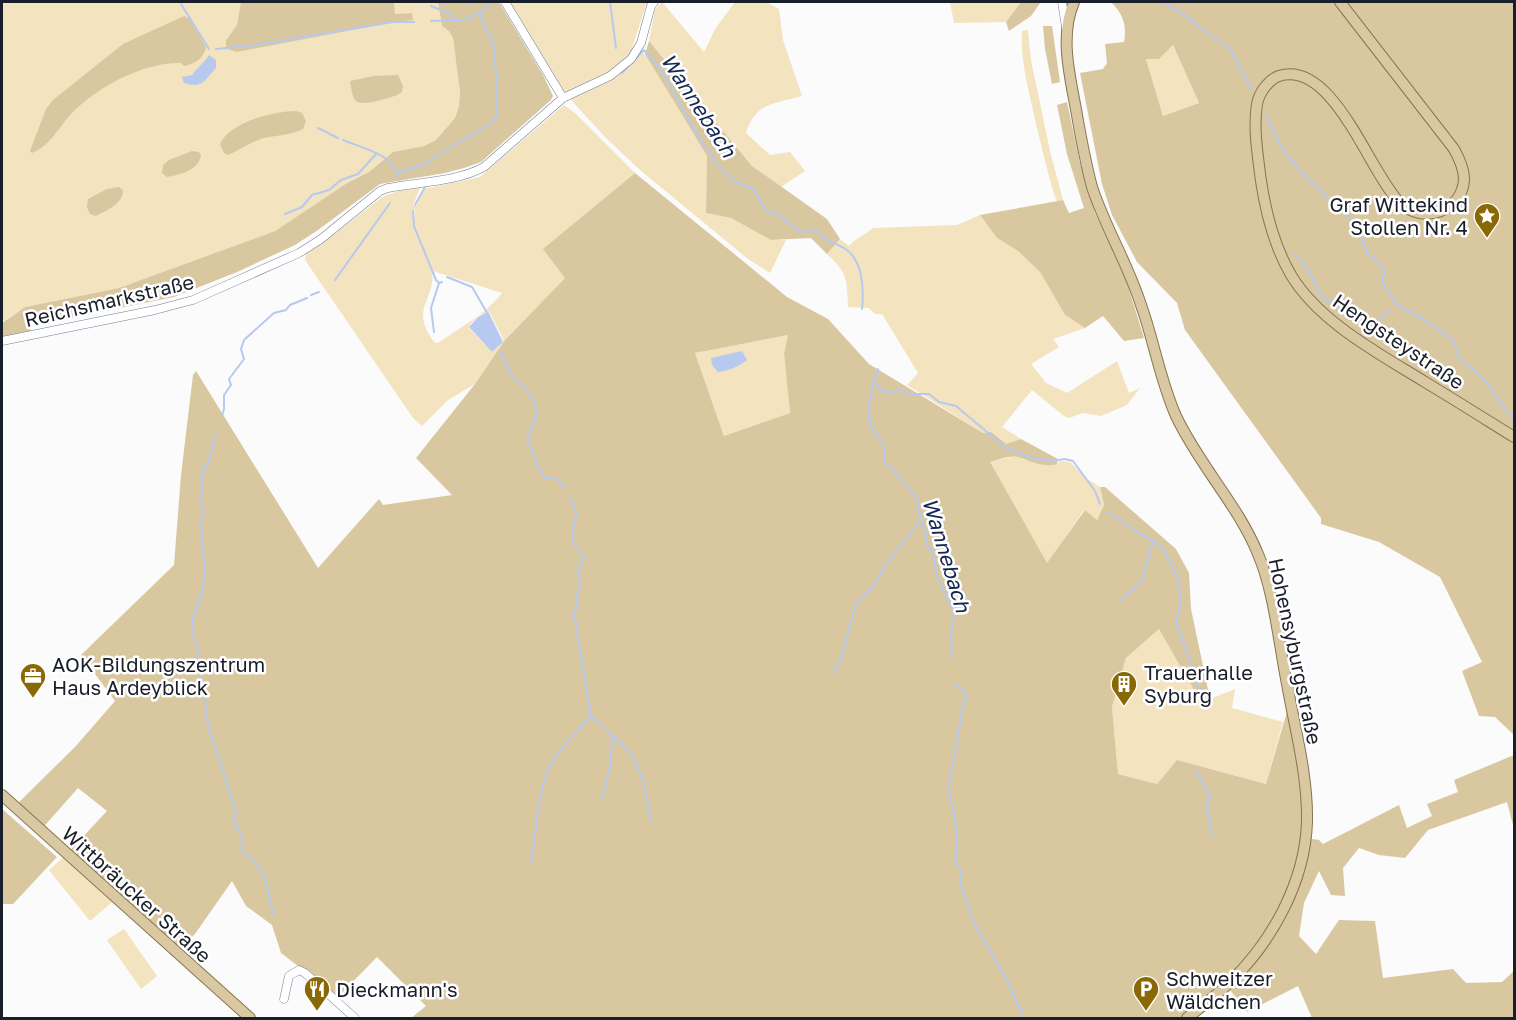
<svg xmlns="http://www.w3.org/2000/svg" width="1516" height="1020" font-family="'Golos Text',sans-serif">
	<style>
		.green { fill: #f3e3bf; fill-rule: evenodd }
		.forest { fill: #d9c7a0; fill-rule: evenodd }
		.water { fill: #b7c9ee }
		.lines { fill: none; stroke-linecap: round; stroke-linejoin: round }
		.stream { stroke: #b7c9ee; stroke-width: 2 }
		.minor-casing { stroke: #707f9b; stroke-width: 9 }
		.major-casing { stroke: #86754e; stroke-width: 12 }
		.minor { stroke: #fff; stroke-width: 8 }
		.major { stroke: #d9c8a1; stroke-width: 10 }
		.labels { text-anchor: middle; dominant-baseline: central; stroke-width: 5; stroke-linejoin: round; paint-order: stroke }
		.poi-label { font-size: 20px; fill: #191f2a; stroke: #fff; text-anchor: start }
		.street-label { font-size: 20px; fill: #191f2a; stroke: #fff }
		.water-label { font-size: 21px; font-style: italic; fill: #142855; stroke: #fff }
	</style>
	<rect width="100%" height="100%" fill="#fbfbfb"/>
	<g class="green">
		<polygon points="2,2 241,2 237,25 226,40 413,20 411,13 395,15 394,2 438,2 442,26 450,31 453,38 460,92 459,106 455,118 436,140 424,146 393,152 369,172 347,183 275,231 119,288 25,307 2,322"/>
		<polygon points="508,2 647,2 632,48 645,54 707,156 706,213 731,218 771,240 786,240 770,273 748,259 640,170 606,138 559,87"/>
		<path d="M662 2 704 52 715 29 735 2H767L779 9 783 40 802 96C774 104 756 102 746 133L770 155 790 152 805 171 781 187 752 166 649 41 655 9Z"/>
		<polygon points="950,2 1021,2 1006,22 954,23"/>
		<path d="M1028 30 1031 60 1050 151 1063 200 1057 202C1047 173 1041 144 1034 115 1028 87 1020 59 1022 31Z"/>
		<polygon points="1173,45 1199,103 1163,116 1146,59 1159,59"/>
		<path d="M564 105 575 113 635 173 544 249 566 277 505 340 475 384 448 400 422 426 413 418 305 260 306 253 323 243 382 197 398 191 420 188 413 205 416 206 424 189 480 177ZM413 210 415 211 414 223 433 271 502 293C487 313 458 329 438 343H435C408 309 436 300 432 272 429 250 411 233 413 210ZM489 311 503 339V342L492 352 469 328C471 320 481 313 489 311Z"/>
		<path d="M980 215 997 238 1018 251 1040 272 1065 315 1085 328 1053 339 1059 347 1031 364 1046 383 1067 393 1117 361 1129 393 1140 388 1127 405 1101 416 1083 413 1069 418 1064 416 1032 390 1002 427 1021 439 1006 444 993 432 983 433 907 385 918 373 882 314H875L869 308 848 307C847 280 848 273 827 254L840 239 849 246C856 238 865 235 873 228L957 225Z"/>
		<polygon points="788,335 784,354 790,413 724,436 695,353"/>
		<polygon points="1016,456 1025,460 1057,464 1060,461 1070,462 1086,478 1100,487 1104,505 1096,521 1084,510 1047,564 989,462"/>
		<polygon points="1160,628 1197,695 1210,699 1235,689 1232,708 1283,722 1266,784 1177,760 1157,784 1118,774 1112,707 1126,658"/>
		<polygon points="66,855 117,898 90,921 49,870"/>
		<polygon points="124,929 157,976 141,989 107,940"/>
	</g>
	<g class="forest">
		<polygon points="241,2 394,2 395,14 412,13 413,20 388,23 237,52 230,50 226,46 226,40 237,25"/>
		<polygon points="438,2 499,2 543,75 553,96 551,100 481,162 464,168 445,173 380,184 318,230 295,245 237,272 174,297 31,326 30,332 2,338 2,323 25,307 119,288 275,231 347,183 369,172 393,152 424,146 436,140 455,118 459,106 460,92 453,38 449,31 442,26"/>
		<polygon points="1021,2 1041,2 1031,16 1009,31 1006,22"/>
		<path d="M1111 2H1514V735L1495 717 1479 716 1462 671 1482 662 1440 577 1379 542 1321 524V518L1185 330 1177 303 1137 262 1112 215 1102 184 1080 73 1103 69 1107 63 1105 44 1124 42C1127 25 1123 14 1111 2ZM1173 45 1199 103 1163 116 1146 59H1159Z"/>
		<path d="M184 16 190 19 206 47C204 58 195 64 184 66L181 63C143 62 97 87 71 114 58 128 51 145 32 153L30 151 46 109 53 100 123 44Z"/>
		<polygon points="1043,26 1052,26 1060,82 1052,84 1045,49"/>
		<polygon points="649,41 752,166 827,219 840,239 827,254 811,238 771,240 731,218 706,213 707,156 645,54"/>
		<path d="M398 75 403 86 402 92 397 95C388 98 361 108 355 100 352 96 351 87 350 81L374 76Z"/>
		<polygon points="1067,102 1080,163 1095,213 1126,280 1144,338 1124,341 1103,316 1085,328 1065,315 1040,272 1018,251 997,238 980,215 1063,200 1069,213 1084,208 1067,154 1057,105"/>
		<path d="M296 111 302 113 306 121 303 129C291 135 278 135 264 138 251 142 241 149 228 155L224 153 220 144C230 122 274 111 296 111Z"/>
		<path d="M192 151 199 152 201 156C198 170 180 175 167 177L162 173 163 165 169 160Z"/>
		<path d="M635 173 787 297 828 319 869 364 983 433 992 432 1006 444 1021 439 1058 459 1057 464C1044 468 1030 461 1018 457 1012 455 997 460 990 462L1047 563 1085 510 1097 520 1104 505 1100 487H1105L1176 549 1189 573 1191 609 1210 699 1197 695 1159 629 1126 658 1112 707 1118 774 1157 784 1177 760 1266 784 1290 701 1297 739 1306 838 1319 840 1323 844 1399 805 1407 828 1432 816 1427 804 1458 792 1454 780 1514 755V829L1507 802 1428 830 1405 858 1379 855 1359 848 1343 868 1345 896 1331 895 1319 871 1304 903 1299 936 1316 954 1339 920 1375 921 1383 978 1453 969 1466 983 1502 982 1514 971V1018H1312L1298 986 1247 1012 1227 986 1187 1018H411L426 1006 377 957 338 997 281 953 272 925 246 906 232 881 195 934 176 951 66 855 107 811 78 788 40 831 15 806 75 747 115 701 81 655 174 565 181 475 193 375 196 371 318 568 379 499 383 505 452 495 416 458 475 384 505 340 565 278 543 249ZM788 335 784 354 790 413 724 436 695 353Z"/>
		<path d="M119 187 123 190C123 204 107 210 96 216L90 214 87 207 88 199 107 189Z"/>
		<polygon points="2,809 57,857 13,904 2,904"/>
	</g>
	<g class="water">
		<path d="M209 55 216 60V68C204 80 204 89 184 83L182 77 192 75C198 67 204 63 209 55Z"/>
		<polygon points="488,311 503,342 492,352 469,327 477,318"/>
		<path d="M742 351 747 360C740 366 728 371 718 372L712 365 711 358Z"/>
	</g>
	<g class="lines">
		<g class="stream">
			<polyline points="610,2 616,48"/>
			<polyline points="1162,2 1184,14 1200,28 1230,48 1251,89"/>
			<polyline points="181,4 209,49"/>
			<path d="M431 6 449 13 455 20C469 22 482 11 492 2"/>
			<polyline points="431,21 455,20"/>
			<polyline points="216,49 256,45 393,22 414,22"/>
			<path d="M622 73 644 50 662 72 703 145 713 154V161C720 167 726 175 734 181 739 184 746 185 752 189 760 195 761 206 768 212H775L800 232 817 230C823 239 833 242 844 248 863 259 864 289 862 309"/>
			<polyline points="1266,115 1283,150 1308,180 1319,188 1330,203 1346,214 1360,235 1368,254 1377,261 1385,271 1382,282 1397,305 1425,320 1453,340 1460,359 1485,380 1505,409 1514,418"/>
			<polyline points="318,128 338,138"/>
			<path d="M343 140C362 148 396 155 397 177"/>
			<polyline points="397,173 423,165 494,121 496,117 496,74 493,41 484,26 480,13"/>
			<polyline points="415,205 425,187"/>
			<polyline points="413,211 414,226 436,280 439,283 442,282"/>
			<polyline points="285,214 302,207 312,195 329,190 341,180 358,174 376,154"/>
			<path d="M1294 254C1301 260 1312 274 1315 283 1317 288 1318 292 1321 296 1325 300 1328 300 1333 303 1344 309 1353 318 1362 327L1370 326 1391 310"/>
			<polyline points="447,277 472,287 486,311"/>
			<polyline points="335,280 390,203"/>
			<polyline points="311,295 319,292"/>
			<polyline points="434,332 431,308 439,283"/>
			<path d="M501 351C506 363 510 380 523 385 526 392 531 395 534 401 541 412 532 427 527 437 534 451 535 466 545 478L557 479 564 487"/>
			<path d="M878 369C872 387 862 418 876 435 878 437 881 439 883 441L885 463C899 473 907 487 918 501 916 516 929 530 927 545L932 551 938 579 954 611 951 638 952 657"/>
			<polyline points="875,383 882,391 888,393 898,391 907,392 910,394 929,394 939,402 956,406 1006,448 1029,457 1052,461 1065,459 1073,461 1095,491 1100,504"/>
			<polyline points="222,416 224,409 224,395 231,385 229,379 244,359 241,349 244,340 274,313 286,310 290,305 307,298"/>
			<path d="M216 434 208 464 203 469 201 503C205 510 204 517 201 524L205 573 201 598 192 620 193 633 198 650 197 662 206 692 205 703 208 725 236 811 234 825C243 832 243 841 242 852 246 856 249 857 253 860 267 872 269 897 273 914"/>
			<path d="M571 499C583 519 569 526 573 541 575 547 580 552 584 557L578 569 580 585 576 595 578 604 574 613 591 716"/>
			<polyline points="1107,512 1162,547 1179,580 1180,607 1176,622 1202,694"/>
			<polyline points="1119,602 1141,582 1153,541"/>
			<polyline points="834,673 842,655 856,603 873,587 886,564 921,520"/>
			<polyline points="954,684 964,690 966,697 963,707 948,789 953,808 956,829 957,850 955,861 961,870 960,883 973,921 1008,982 1024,1018"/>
			<polyline points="591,716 631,753 643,779 651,821"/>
			<polyline points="1196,771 1210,796 1207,803 1212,836"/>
			<polyline points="602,800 611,761 612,737"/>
			<path d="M531 862C536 834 538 785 552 762 563 745 578 731 591 716"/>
		</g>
		<g class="minor-casing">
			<g id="minor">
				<polyline points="505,2 563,98"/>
				<polyline points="1062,2 1066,27"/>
				<path d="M2 341 155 310 193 300 299 253 321 239 380 191 388 188C419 182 456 182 484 167L563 98 610 76 631 59 641 43 651 6 654 2"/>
				<polyline points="284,999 289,976 299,970 305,973 355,1018"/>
			</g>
		</g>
		<g class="major-casing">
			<g id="major">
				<path d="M1074 2C1058 39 1072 83 1078 121 1082 143 1086 165 1092 187 1105 227 1128 264 1141 305 1154 341 1160 380 1176 416 1199 465 1238 505 1258 554 1274 591 1279 644 1287 684 1295 729 1308 776 1307 822 1305 882 1272 942 1229 983 1216 996 1201 1007 1187 1018"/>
				<path d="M1340 2 1454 149C1459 158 1464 168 1464 179 1463 211 1423 225 1400 203 1369 172 1333 59 1279 76 1268 80 1259 93 1257 104 1253 128 1258 157 1261 181 1266 214 1274 246 1291 275 1319 322 1380 354 1425 382 1455 400 1485 419 1514 437"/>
				<polyline points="2,795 250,1018"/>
			</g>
		</g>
		<use href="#minor" class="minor"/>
		<use href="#major" class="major"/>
	</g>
	<defs>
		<g id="sight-pin" transform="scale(1.35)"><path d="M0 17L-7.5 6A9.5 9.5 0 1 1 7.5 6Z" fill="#896805" stroke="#fff"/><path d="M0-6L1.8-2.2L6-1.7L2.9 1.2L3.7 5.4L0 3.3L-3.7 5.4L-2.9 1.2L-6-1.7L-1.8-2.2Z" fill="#fff"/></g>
		<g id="office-pin" transform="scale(1.35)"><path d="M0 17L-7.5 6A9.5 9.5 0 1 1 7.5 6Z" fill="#896805" stroke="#fff"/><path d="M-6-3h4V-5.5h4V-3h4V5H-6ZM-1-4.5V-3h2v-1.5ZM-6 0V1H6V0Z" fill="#fff"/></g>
		<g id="building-pin" transform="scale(1.35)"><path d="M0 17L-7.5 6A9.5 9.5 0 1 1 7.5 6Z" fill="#896805" stroke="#fff"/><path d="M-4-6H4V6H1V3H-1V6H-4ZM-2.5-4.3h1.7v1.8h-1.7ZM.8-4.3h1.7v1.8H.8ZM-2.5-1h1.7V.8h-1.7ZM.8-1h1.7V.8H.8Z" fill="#fff"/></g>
		<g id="restaurant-pin" transform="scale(1.35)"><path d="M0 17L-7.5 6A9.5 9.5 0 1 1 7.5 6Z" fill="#896805" stroke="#fff"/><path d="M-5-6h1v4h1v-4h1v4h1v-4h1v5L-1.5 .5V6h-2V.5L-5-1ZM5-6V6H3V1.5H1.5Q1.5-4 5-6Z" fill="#fff"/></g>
		<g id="parking-pin" transform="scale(1.35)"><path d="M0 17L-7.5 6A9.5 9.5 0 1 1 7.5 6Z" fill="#896805" stroke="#fff"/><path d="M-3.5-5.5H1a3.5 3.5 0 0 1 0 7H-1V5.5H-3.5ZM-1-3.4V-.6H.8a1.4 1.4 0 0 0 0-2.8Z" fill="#fff"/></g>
	</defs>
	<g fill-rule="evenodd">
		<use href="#sight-pin" x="1487" y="216"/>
		<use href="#office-pin" x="33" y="676"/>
		<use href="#building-pin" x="1124" y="684"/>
		<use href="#restaurant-pin" x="317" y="989"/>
		<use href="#parking-pin" x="1146" y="989"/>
	</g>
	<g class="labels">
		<g class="poi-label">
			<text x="1468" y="204" text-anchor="end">Graf Wittekind<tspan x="1468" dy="23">Stollen Nr. 4</tspan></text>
			<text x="52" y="664">AOK-Bildungszentrum<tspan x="52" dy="23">Haus Ardeyblick</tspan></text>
			<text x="1144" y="672">Trauerhalle<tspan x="1144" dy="23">Syburg</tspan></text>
			<text x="1166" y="978">Schweitzer<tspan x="1166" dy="23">Wäldchen</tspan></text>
			<text x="336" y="989">Dieckmann's</text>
		</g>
		<g class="street-label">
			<text transform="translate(109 300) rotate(-13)">Reichsmarkstraße</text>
			<text transform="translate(1399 341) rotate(34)">Hengsteystraße</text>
			<text transform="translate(1296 651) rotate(78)">Hohensyburgstraße</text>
			<text transform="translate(137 894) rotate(42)">Wittbräucker Straße</text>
		</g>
		<g class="water-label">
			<text transform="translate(699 105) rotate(57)">Wannebach</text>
			<text transform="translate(947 555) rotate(73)">Wannebach</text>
		</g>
	</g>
	<rect width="1516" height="1020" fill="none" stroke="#191f2a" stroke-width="6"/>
</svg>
